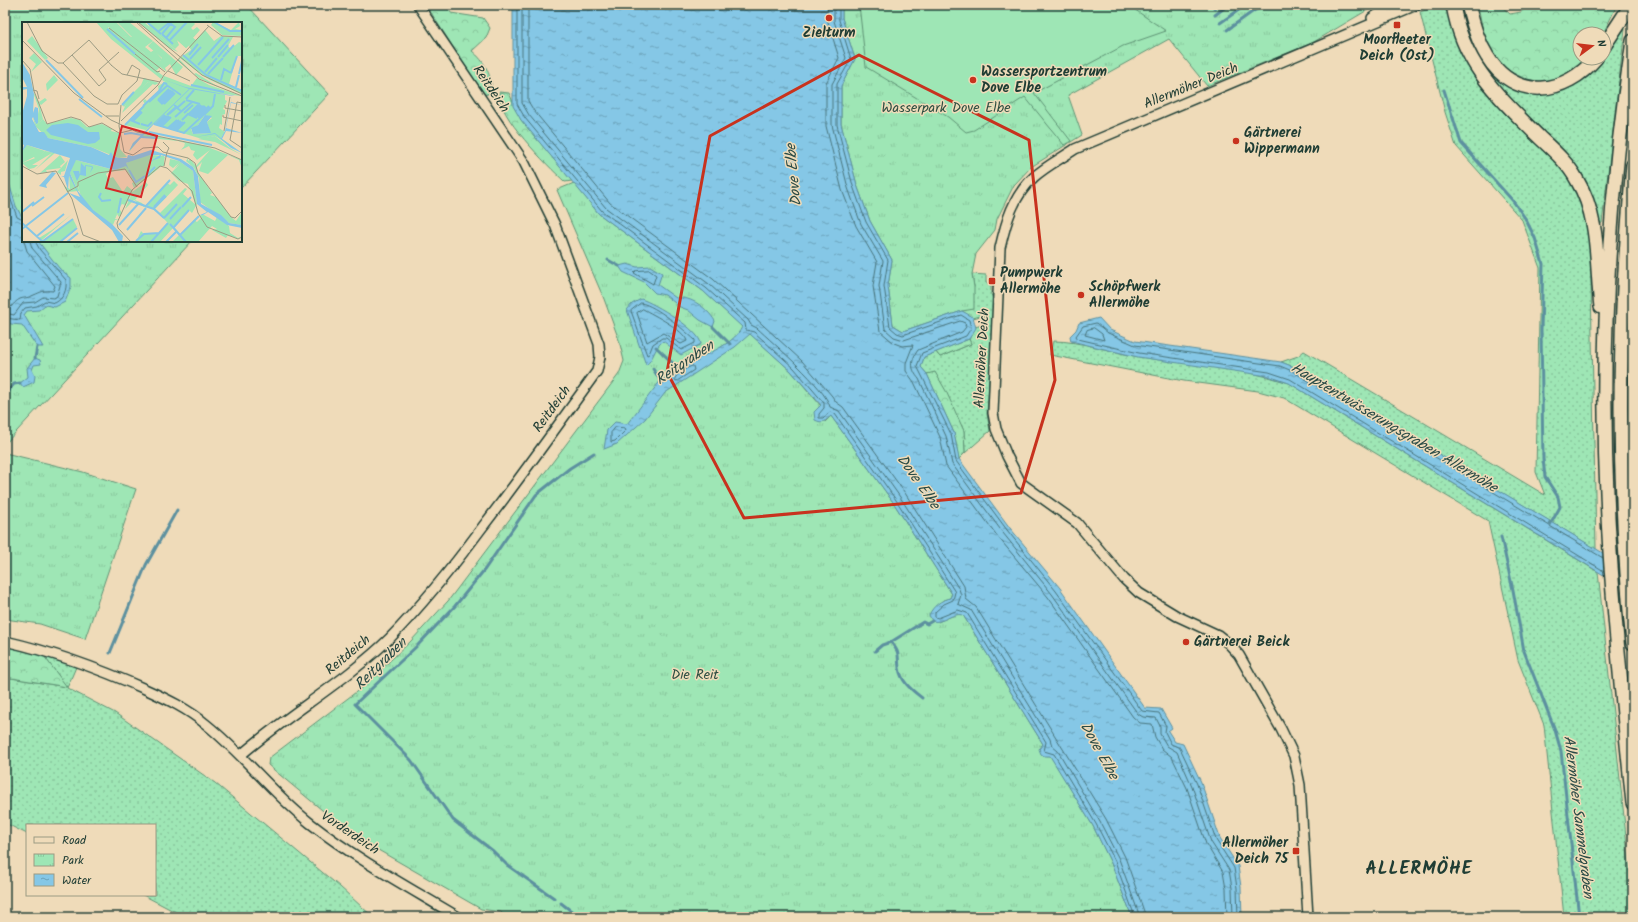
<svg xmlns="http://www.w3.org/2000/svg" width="1638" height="922" font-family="Kalam,sans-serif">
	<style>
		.grass { fill: url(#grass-dots); stroke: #5e9274 }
		.forest { fill: url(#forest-crowns); stroke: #5e9274 }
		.park { fill: url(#park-tufts); stroke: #5e9274 }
		.garden { fill: #9ee6b5; stroke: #5e9274 }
		.water { fill: url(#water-ripples); stroke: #5c909f }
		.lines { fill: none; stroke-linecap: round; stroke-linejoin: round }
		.shore { stroke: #48747b; stroke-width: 1 }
		.stream { stroke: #5c909f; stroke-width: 3 }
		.minor-casing { stroke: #1f3d34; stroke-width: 12 }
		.highway-casing { stroke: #1f3d34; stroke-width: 16 }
		.minor { stroke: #efdbb9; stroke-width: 9 }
		.highway { stroke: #efdbb9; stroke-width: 13 }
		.marked { fill: none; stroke: #c8321e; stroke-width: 3; stroke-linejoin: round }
		.poi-dot { fill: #c8321e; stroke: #efdbb9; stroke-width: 1.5 }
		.labels { text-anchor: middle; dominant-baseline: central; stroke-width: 3; stroke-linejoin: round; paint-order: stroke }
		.poi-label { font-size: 14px; font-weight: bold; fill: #1f3d34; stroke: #efdbb9; text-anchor: start }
		.street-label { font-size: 14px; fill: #1f3d34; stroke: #efdbb9 }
		.park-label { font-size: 14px; fill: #2c4e41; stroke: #efdbb9 }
		.water-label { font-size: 15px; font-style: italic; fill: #294b46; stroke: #efdbb9 }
		.district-label { font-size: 18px; font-weight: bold; letter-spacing: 1px; fill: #1f3d34; stroke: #efdbb9 }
		.inset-river { fill: none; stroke: #85c7e6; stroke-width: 2 }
		.inset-road { fill: none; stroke: #9c9c84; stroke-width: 1 }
		.view { fill: #d62828; fill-opacity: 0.15; stroke: #d62828; stroke-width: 2 }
		.inset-edge { fill: none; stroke: #1f3d34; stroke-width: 2 }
	</style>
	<defs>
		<pattern id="grass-dots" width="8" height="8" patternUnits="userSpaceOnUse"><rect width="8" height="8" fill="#9ee6b5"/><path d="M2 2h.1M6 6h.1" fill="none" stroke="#88c69c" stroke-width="1.8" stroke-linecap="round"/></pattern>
		<pattern id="forest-crowns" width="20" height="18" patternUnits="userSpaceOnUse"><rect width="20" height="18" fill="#9ee6b5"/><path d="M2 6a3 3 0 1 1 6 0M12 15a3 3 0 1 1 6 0" fill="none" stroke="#88c69c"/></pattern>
		<pattern id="park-tufts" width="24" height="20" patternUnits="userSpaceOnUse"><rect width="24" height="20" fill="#9ee6b5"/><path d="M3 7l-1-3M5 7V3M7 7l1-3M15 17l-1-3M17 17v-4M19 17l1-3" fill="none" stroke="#88c69c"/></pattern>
		<pattern id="water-ripples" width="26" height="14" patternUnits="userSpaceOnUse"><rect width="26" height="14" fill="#85c7e6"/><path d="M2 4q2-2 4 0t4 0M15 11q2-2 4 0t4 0" fill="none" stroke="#6ca3bb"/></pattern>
	</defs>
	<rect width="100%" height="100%" fill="#efdbb9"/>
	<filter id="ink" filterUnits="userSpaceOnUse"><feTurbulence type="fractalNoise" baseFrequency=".025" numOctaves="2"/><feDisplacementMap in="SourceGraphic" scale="8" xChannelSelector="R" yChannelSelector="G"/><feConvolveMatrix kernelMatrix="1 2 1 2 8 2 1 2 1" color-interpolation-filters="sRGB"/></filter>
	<g filter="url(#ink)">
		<g class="grass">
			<path d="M1457 5H1461C1469 41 1478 71 1514 88 1523 92 1535 92 1545 93L1601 58H1604V54L1626 21 1602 223 1600 224 1594 203 1486 74 1471 48Z"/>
			<polygon points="1438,6 1448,12 1481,84 1504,113 1567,172 1580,198 1590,229 1596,549 1294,367 1281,362 1298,356 1304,351 1545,495 1536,472 1540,268 1522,220 1456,146 1445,112 1420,12"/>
			<polygon points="972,274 986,275 986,283 991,284 991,294 994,302 987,414 990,431 965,453 964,431 935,373 927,374 921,367 924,357 936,352 940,357 971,344 969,339 975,327 986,324 984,315 973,318 962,311 974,287"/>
			<path d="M1633 303V485C1628 425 1629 363 1633 303Z"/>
			<path d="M1053 341C1082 341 1110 352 1139 357 1189 365 1241 367 1289 383L1598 572 1633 902V917H1564L1544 725 1518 660 1488 521 1284 398 1258 391 1184 381 1050 355Z"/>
			<polygon points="44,656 76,667 67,688 115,713 215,783 340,887 373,917 185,917 143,895 155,895 155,825 27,825 27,834 5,823 5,677 66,687"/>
		</g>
		<g class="forest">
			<path d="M426 5H446L451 13 483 18 490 28 486 38 472 51C485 61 493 77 491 93L484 95Z"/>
			<path d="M1478 5H1500L1510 14 1521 12 1529 5H1617L1603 34H1580V58H1585C1578 67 1568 78 1556 80 1533 85 1507 75 1494 55 1484 41 1481 22 1478 5Z"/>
			<path d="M499 92 509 93 521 120 572 181 565 182C547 165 497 116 499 92Z"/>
			<polygon points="969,339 971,344 940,357 936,352"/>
			<polygon points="935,372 946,391 964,431 965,453 959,459 954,433 927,374"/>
			<polygon points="5,646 44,656 67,687 5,677"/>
		</g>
		<g class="park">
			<polygon points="5,5 247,5 329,94 241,188 241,23 23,23 23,241 192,241 5,444"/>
			<polygon points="842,5 1376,5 1312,43 1207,86 1169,39 1068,95 1082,135 1031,167 1014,185 997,219 995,230 976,254 972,274 974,287 974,309 962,311 903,331 893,325 888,286 892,260 870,221 857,185 841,124 841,86 855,59 842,18"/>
			<polygon points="574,183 599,214 703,291 791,371 821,406 825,422 831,416 893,502 952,594 950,598 943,600 938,622 959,613 963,615 1043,744 1039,749 1050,755 1093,826 1111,863 1132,917 506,917 501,912 481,909 352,835 268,765 269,758 360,689 410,642 448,601 619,374 624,361 619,340 604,299 557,190"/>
			<polygon points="5,453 83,472 136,489 85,639 40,624 5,619"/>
		</g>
		<polygon class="garden" points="859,5 1128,5 1166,31 1123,46 1034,93 1071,141 1064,145 1025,97 974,130 966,132 948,117 866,67"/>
		<g class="water">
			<path d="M513 5H842V18L855 59 841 86V124L857 185 870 221 892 260 888 286 893 325 903 331 962 311 973 317 976 328 969 339 924 357 921 367 927 374 954 433 959 459 1010 528 1060 588 1145 708 1161 709 1172 728 1168 731 1175 742 1183 744 1201 782 1220 838 1238 866 1241 887 1242 917H1132L1111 863 1093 826 1050 756H1044L1041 754 1039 749 1043 744 963 615C952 612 943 624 932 621L929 615C933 606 941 600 950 598L952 594 893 502 831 416C825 421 823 424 815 420L814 412 821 405 791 371 750 334 735 347 665 393 645 419 617 444 604 449 607 430 615 422 627 424 661 380C670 377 672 372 679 368 697 357 733 347 742 327L703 291 599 214 521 120 513 106Z"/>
			<polygon points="5,170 16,206 23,219 23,241 38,241 59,268 71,278 71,287 65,302 55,307 45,305 39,310 27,311 24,315 43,347 37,347 22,325 11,324 5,321"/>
			<path d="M627 264 637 267 650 266 662 273 658 285 676 298C691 296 707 308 715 321L713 327 700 320 688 310 680 307 665 295 655 293 644 282 623 272 619 266Z"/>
			<path d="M641 299C654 303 700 330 701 344L681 355 663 341C654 348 654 359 646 365L627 310 632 304Z"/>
			<polygon points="1099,318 1110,330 1135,341 1281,362 1294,367 1633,571 1633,593 1289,383 1268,376 1138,357 1071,341 1070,336 1076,330 1079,323"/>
			<polygon points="35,358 40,360 41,364 34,365 32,370 35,376 34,382 23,387 20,383 28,377 27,368"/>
		</g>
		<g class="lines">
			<g class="shore">
				<polyline points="517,5 517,104 525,118 602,211 706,288 745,323 746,330 754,332 794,368 824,403 824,408 819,414 819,418 823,418 830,412 835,414 896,500 955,592 953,600 944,604 935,612 935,617 938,618 958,610 967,613 1046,742 1044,751 1054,754 1096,824 1115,861 1135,917"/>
				<path d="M522 5V103L529 115 606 208 709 284 748 320 751 325 757 328C773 343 826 388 830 407L839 411 900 497 959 589 961 595 958 604 971 610 1050 739 1052 746 1058 751 1100 822 1119 859 1140 917"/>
				<polyline points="528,5 528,101 534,111 610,203 713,279 802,361 832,396 836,402 843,407 905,493 964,586 966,599 976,607 1106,819 1125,857 1146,917"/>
				<polyline points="827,5 828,22 839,58 826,83 826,126 842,190 856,226 877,262 873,286 880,331 894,343 902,346 913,345 906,363 906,371 914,382 940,437 946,466 998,537 1048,597 1133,717 1140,723 1152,724 1155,737 1162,749 1172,757 1187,788 1206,844 1223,872 1226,889 1227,917"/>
				<path d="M834 5V21L846 58 832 84V125L848 188 861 224 883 261 879 286 885 329 894 337 904 340 960 321 965 323 966 327 962 332 918 350C910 361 911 370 919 379L946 436 952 464 1003 533 1052 594 1138 714 1143 717 1156 718 1160 726V734L1167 746 1177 752 1192 786 1211 842 1229 870 1232 888 1233 917"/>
				<polyline points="839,5 839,20 851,59 837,84 837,125 853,186 866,222 888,260 884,286 890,327 897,333 903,335 961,315 969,320 971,328 966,336 922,353 917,366 951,434 956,461 1007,530 1056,591 1142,711 1159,713 1166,726 1165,732 1171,744 1180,748 1197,784 1216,840 1234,868 1237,888 1238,917"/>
				<polyline points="5,183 17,217 23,220"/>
				<polygon points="649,270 656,275 653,284 634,273 636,271"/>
				<path d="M641 303C657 306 683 329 695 340V343L681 350 666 338H662L653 344 649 354 647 355 631 311Z"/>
				<path d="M5 307H11C22 294 22 301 34 295 41 292 44 290 53 291L55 286 27 251 24 241"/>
				<path d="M643 309C654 315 684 330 687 341L681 344 663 333 647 342 637 313Z"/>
				<polyline points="5,313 14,315 23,303 35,302 43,297 54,298 57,296 61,282 32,248 30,241"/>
				<path d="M5 318 20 320 21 313 25 308 37 306 45 301 55 303C64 298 67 290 66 280L40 250 35 241"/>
				<polygon points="1094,328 1102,334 1104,340 1085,335 1087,330"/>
				<polygon points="693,366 694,370 677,381 675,380 675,378 681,371"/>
				<polygon points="616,427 625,428 626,430 615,441 611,442 611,433"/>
				<polyline points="1603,558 1292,371 1280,366 1135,345 1108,333 1096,323 1083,326 1076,336 1078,339 1139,353 1269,372 1290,379 1604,571"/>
			</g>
			<g class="stream">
				<polyline points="1214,8 1218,5"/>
				<polyline points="1215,15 1228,5"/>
				<polyline points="1220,23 1246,5"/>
				<polyline points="1227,30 1255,10 1269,5"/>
				<polyline points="1444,90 1461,143 1513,201 1525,218 1535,238 1543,264 1541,329 1543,459 1545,477 1558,497 1560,507 1550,525"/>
				<polyline points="608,260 619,266"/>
				<polyline points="713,327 730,344"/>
				<polyline points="656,347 681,371"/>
				<polyline points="35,358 37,347"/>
				<polyline points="653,369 662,383"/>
				<polyline points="8,391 14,384 20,383"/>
				<polyline points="1501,537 1513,590 1524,651 1555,730 1561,751 1579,917"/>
				<path d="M891 642C901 655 897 653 899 668 901 682 912 690 922 698"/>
				<polyline points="875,651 882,645 891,642 923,622 927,624 932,621"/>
				<polyline points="110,653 146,565 177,510"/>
				<polyline points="554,898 507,865 493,851 453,820 411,760 355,704 418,645 455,606 485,569 536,495 570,468 594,453"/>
				<polyline points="561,903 579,917"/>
			</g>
			<g class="minor-casing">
				<g id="minor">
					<polyline points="1372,18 1392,5"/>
					<path d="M5 641C53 652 100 669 145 689 167 699 188 709 207 725 244 755 273 794 310 823 356 859 408 887 458 917"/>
					<path d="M241 755C288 714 345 682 390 638 424 603 452 568 481 529 521 477 559 424 597 371L600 357 599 344 555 225 524 162 418 5"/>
					<path d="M1308 917 1300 785 1294 756 1281 729 1239 655 1228 643 1218 635 1177 616 1139 593 1124 579 1077 523 1021 483 1007 456 996 429 993 413 1000 248C1006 222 1013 196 1034 177 1046 166 1062 158 1075 149L1416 5"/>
				</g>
			</g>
			<g class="highway-casing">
				<g id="highway">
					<path d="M1453 5C1463 65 1498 96 1539 137 1553 150 1568 163 1577 180 1600 218 1596 264 1601 307"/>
					<path d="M1468 5C1473 23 1477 40 1487 56 1515 102 1565 95 1596 58"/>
					<path d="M1633 41C1607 203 1599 370 1609 535 1614 624 1624 714 1633 803"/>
					<polyline points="1604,46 1631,5"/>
					<path d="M1633 165C1628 223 1623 282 1622 340 1619 441 1623 543 1633 643"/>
				</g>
			</g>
			<use href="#minor" class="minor"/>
			<use href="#highway" class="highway"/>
		</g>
	</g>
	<path class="marked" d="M859 55 1029 140 1055 380 1021 493 744 518 667 372 710 136Z"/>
	<g class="poi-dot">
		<circle cx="829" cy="18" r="4"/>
		<rect x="1393" y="21" width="8" height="8" rx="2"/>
		<circle cx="973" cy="80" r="4"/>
		<circle cx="1236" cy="141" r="4"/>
		<rect x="988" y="277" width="8" height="8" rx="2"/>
		<circle cx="1081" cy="295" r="4"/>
		<circle cx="1186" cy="642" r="4"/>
		<rect x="1292" y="847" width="8" height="8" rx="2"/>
	</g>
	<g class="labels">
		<g class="poi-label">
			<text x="829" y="33" text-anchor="middle">Zielturm</text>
			<text x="1397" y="40" text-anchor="middle">Moorfleeter<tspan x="1397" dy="16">Deich (Ost)</tspan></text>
			<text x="981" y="72">Wassersportzentrum<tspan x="981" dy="16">Dove Elbe</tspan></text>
			<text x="1244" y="133">Gärtnerei<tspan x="1244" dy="16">Wippermann</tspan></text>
			<text x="1000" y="273">Pumpwerk<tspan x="1000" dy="16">Allermöhe</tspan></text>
			<text x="1089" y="287">Schöpfwerk<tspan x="1089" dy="16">Allermöhe</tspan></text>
			<text x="1194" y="642">Gärtnerei Beick</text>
			<text x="1288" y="843" text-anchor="end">Allermöher<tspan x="1288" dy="16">Deich 75</tspan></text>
		</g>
		<g class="street-label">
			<text transform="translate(1191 86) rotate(-22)">Allermöher Deich</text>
			<text transform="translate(491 89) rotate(56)">Reitdeich</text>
			<text transform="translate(982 358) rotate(-87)">Allermöher Deich</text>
			<text transform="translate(552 409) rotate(-54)">Reitdeich</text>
			<text transform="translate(348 655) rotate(-40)">Reitdeich</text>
			<text transform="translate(350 833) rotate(34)">Vorderdeich</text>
		</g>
		<g class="park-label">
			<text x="946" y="108">Wasserpark Dove Elbe</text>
			<text x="695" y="675">Die Reit</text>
		</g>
		<g class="water-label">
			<text transform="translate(794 175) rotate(-95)">Dove Elbe</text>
			<text transform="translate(685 363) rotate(-34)">Reitgraben</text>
			<text transform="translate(1394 428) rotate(31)">Hauptentwässerungsgraben Allermöhe</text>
			<text transform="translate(918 482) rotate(55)">Dove Elbe</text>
			<text transform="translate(381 664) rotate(-45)">Reitgraben</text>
			<text transform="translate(1099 751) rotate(61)">Dove Elbe</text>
			<text transform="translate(1578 817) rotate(83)">Allermöher Sammelgraben</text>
		</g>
		<g class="district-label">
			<text x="1419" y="869">ALLERMÖHE</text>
		</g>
	</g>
	<g transform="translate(22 22)">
		<rect width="220" height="220" fill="#efdbb9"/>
		<path d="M74 0 95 1 110 16 101 14 90 5H86L96 19 141 54 139 57 89 17ZM125 0H171L173 2 169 6 171 8 175 5 178 8 171 16 174 18 183 8 192 19 199 14 211 15 206 24 209 27 217 20 220 21V34H215L207 62 220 68V72L188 58 172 47 158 36 169 28 167 24 169 22 164 26 155 18 157 23 153 27 128 6ZM191 0 209 8 217 0 218 4 213 7 220 8V12L218 14 200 13 189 3ZM10 14 26 36 23 38 5 19ZM12 31 20 40 9 50 14 42 7 36ZM32 53 36 58 25 69 24 62ZM122 56 137 61 133 63 126 60 102 85 100 82 119 63ZM12 71 17 80 23 76 25 78 19 83 17 81 21 97 13 104 11 95 14 102 17 87 12 73V83ZM122 112 180 123 220 138V147L217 138 206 133 186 152 177 149 180 140 175 145V149L190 171 188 173 194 175 209 195 214 199 220 190V203L207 201 178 180 177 156 172 146 164 139 166 136V139L168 137 174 144 188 128 175 138 171 133 173 129 169 128 167 124 159 128 165 121 162 124 163 121 156 119 119 115 107 130 111 121ZM23 129 33 131 13 148 30 131 10 143H16L12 146 7 147 0 141 16 135ZM38 133 43 140 38 144 39 146 46 138 43 149 39 150V153L35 150 39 146 24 148 25 150 18 151ZM130 133 142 134V144H137L112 166 110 170 124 160 126 163 113 178 120 181 123 185 145 161 148 163 152 159 156 163 133 187 138 191 163 166 165 167 161 172 174 183 166 162 157 159 149 151 158 142 152 147 157 141 151 146 147 143 148 137 157 139 171 149 175 182 170 191 167 188 152 205 159 213 172 198 175 200 179 196 178 193H182L193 199 195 195 207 204 208 211 216 216 220 214 216 217 206 213 204 216 190 208 195 207 190 204 176 220H150L157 213 151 206 138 220H114L119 209 122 212 138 211 146 201 132 187 122 185 112 178 103 187 110 171 102 186 103 182 99 181V176L101 171 105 164 110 168 112 166 110 161 112 160 104 148 76 151 55 162 58 170 63 168 62 174 77 189 92 197 96 190 93 197 97 198H93L91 203 62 179 57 169 45 170 42 164 48 167 47 154 54 165 48 151 53 138 93 148 108 139ZM50 192 20 218 17 216 30 208ZM51 197 55 205 38 220 20 219Z" fill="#9ee6b5"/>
		<path d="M95 0H107L131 19 123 25 129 30 132 28 140 37 138 39 130 37 122 31 101 14 110 15ZM157 37 172 52 174 51 198 66 177 56 156 39ZM4 124 5 123 23 129 17 135 18 137 14 138 12 135 0 141V130Z" fill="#9ee6b5"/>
		<path d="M76 0 141 54 140 56 91 16ZM142 54 169 64 175 56 187 63 220 74 193 71 203 73V78L205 79 201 87 203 88V92L200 93V103L198 102 197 106 203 110 199 116 220 131 193 114 180 117 131 102 124 108 103 103 123 82 121 79 123 77 126 80 137 70 136 64 143 60 140 58ZM183 93 190 96 185 100 188 111 171 112 169 107 176 103ZM49 96 58 98 65 105 80 102 90 107 89 109 97 111 98 127 105 135 97 136 69 125 26 116 13 104 21 97 25 102ZM126 133 143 135 141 143 115 164 104 146 97 147 108 139ZM54 138 88 149 84 152 86 157 91 155 101 170 104 166 109 169 103 183 100 182 97 186 100 191 97 195 95 192 90 202 74 192 61 179 55 161 48 151Z" fill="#9ee6b5" fill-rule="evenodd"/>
		<path d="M116 0H122L156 30 147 26ZM90 4 122 31 138 39 140 36 126 24 131 19 161 45 154 53 148 42 143 46 145 50 138 45 134 49 84 7ZM163 10 172 17 164 26 155 18ZM126 60 132 61 100 91 105 80ZM193 114 208 126 220 133 193 120 176 117Z" fill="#9ee6b5"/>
		<path d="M0 40 8 53 12 72 11 91 13 85 16 86V101L14 102 11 95 10 97 17 110H22L26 116 69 125 87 133 89 130 91 134 97 136H105L106 133 111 134 129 128 159 137 171 145 176 154 179 182 199 193 207 201 220 203V206L205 203 186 190 181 193H178L185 190 175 182 171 149 157 139 139 133 138 136 129 139 138 133H128L104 141 107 148 104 144 93 148 54 138 48 151 55 168 71 188 90 202 101 214 100 220H97L90 208 47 171 58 175 47 154 46 168 42 155 39 154H42L48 136 5 123 0 130 2 123 0 122V92L5 74V67L0 68V61L1 65H5L0 55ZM140 57 163 65 213 74H210L209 80 220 83 209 81 204 106 220 111 204 109 200 117 220 131 209 126 193 112 174 115 131 103 107 129 111 121 167 67ZM168 67 210 74 203 109 199 116 193 111 174 115 131 103ZM183 93 190 94 185 100 189 111 171 112 169 106 176 103ZM46 101 56 103 66 110H77L78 117 73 121 66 122 29 113 24 108 30 103ZM59 141 63 145V143L70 144 71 145V146L68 151 70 145 64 144V154L58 153 55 159 51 149H57L58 153ZM30 150 34 151 24 163 25 166 17 164Z" fill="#85c7e6" fill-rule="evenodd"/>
		<path class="inset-river" d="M125 0 139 12M192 0 208 9H220M85 7 113 32M137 9 148 0M140 12 150 0M140 12 151 22M144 16 153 5 149 2M147 19 165 0M186 32 201 15M161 33 184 53 220 69M167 33 176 22M196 35 206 23M201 35 212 23M190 36 207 17M168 37 179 25M24 38 61 76M176 43 186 32M183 50 195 36M209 51 215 34M186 52 201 36M217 52 220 39M199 58 202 47 209 51M169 63 202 70M146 64 159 73M214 65 217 53M57 77 80 95M164 77 172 68M136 78 147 67M164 78 178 82M136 79 147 68M127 80 146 63M137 80 150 69M137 80 149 68M138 81 151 69M139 82 152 70M140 82 152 71M142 82 153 71M100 83 112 70M121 84 137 69 142 61 145 62M159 89 155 86 163 79M162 91 171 83M147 92 155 85 152 83M167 92 176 83M168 92 177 83M169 92 179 83M145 93 154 85M170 93 180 84M182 93 191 84M170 94 181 84M171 94 182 84M174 94 184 85M153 95 170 80M172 95 183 84M174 95 186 85M176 96 188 85M176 96 187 84M110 98 119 89M111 98 120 90M160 98 166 92 175 96M111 99 120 90M118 102 108 98 122 84M119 102 126 104 130 100M132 102 162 111 191 84 193 72M134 102 143 93M136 102 145 94M103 103 121 85M135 103 144 94M137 103 147 94M138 103 147 95M139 104 148 95M140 104 149 95M146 106 155 98M148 107 157 98M150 108 159 99M152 108 161 100M154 109 163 100M127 110 190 123M102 112 109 111 120 113M119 115 135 116M107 148 114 160 123 154M124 154 133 145M79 171 77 175 80 179 89 178M106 178 132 187 142 196M10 184 22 175M124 184 148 158M132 185 143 173M160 185 169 175M132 186 144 174M0 190 12 180M96 191 99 176M142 196 155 182M148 197 159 185M0 201 21 220M148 202 164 220M97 203 117 181M152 205 167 188M0 207 46 171M105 208 124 186M158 213 177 194M15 214 42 192M21 219 51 197M114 219 122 212 137 211M38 220 55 206M45 220 56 211M129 220 146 201M144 220 154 210"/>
		<path class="inset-road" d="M5 0 20 29 36 41H41L67 18 90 44M114 0 177 57 220 74M116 0 180 53 220 72M185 3 200 14 220 15M87 6 143 50M0 18 52 71 89 98 115 110 193 126 220 138V145M113 32 135 50 138 49M50 33 77 64 84 58 77 48 97 30M0 38 8 47 12 69 25 102 49 95 59 98 67 105 80 101 97 111M41 41 72 74 85 82H96M89 43 100 52 138 60M146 49 168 59M11 68 15 69 17 77M220 81 215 80 208 118 220 126M96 82 100 73 115 59 118 48 110 43 105 53M99 83 97 104 102 130 111 133 121 126 136 125 141 130 166 136 173 141 176 151 209 195 213 196 220 189M203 83V86L220 89M201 93V95L220 99M84 94H97M99 99 136 63 142 53 187 4M202 109 208 75M98 111 110 108M141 120 147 126 145 130M0 144 15 152 34 149 50 177 61 213 79 220M142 144 145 130M45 170 56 164V160L76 151 103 147 115 165M109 220 96 206 95 201 110 168 138 144 145 146 170 169 176 191 185 205 216 217 220 215"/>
		<path class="view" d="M100 104 135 114 119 175 84 166Z"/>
		<rect width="220" height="220" class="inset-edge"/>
	</g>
	<rect width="1638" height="922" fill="none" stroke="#efdbb9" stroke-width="20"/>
	<rect x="10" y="10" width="1618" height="902" fill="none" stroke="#1f3d34" stroke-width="1.5" filter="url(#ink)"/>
	<rect x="26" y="824" width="130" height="72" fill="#efdbb9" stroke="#9c9c84"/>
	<rect x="34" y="837" width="20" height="6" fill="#efdbb9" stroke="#9c9c84"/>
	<text x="62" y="844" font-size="12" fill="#1f3d34">Road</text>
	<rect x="34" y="854" width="20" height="12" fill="url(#park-tufts)" stroke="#9c9c84"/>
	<text x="62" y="864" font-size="12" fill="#1f3d34">Park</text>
	<rect x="34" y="874" width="20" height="12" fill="url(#water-ripples)" stroke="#9c9c84"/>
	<text x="62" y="884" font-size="12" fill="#1f3d34">Water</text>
	<g transform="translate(1592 46) rotate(75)"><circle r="19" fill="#efdbb9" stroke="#9c9c84"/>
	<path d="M0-3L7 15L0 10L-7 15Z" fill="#c8321e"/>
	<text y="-6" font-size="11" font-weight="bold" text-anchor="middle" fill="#1f3d34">N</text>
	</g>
</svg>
